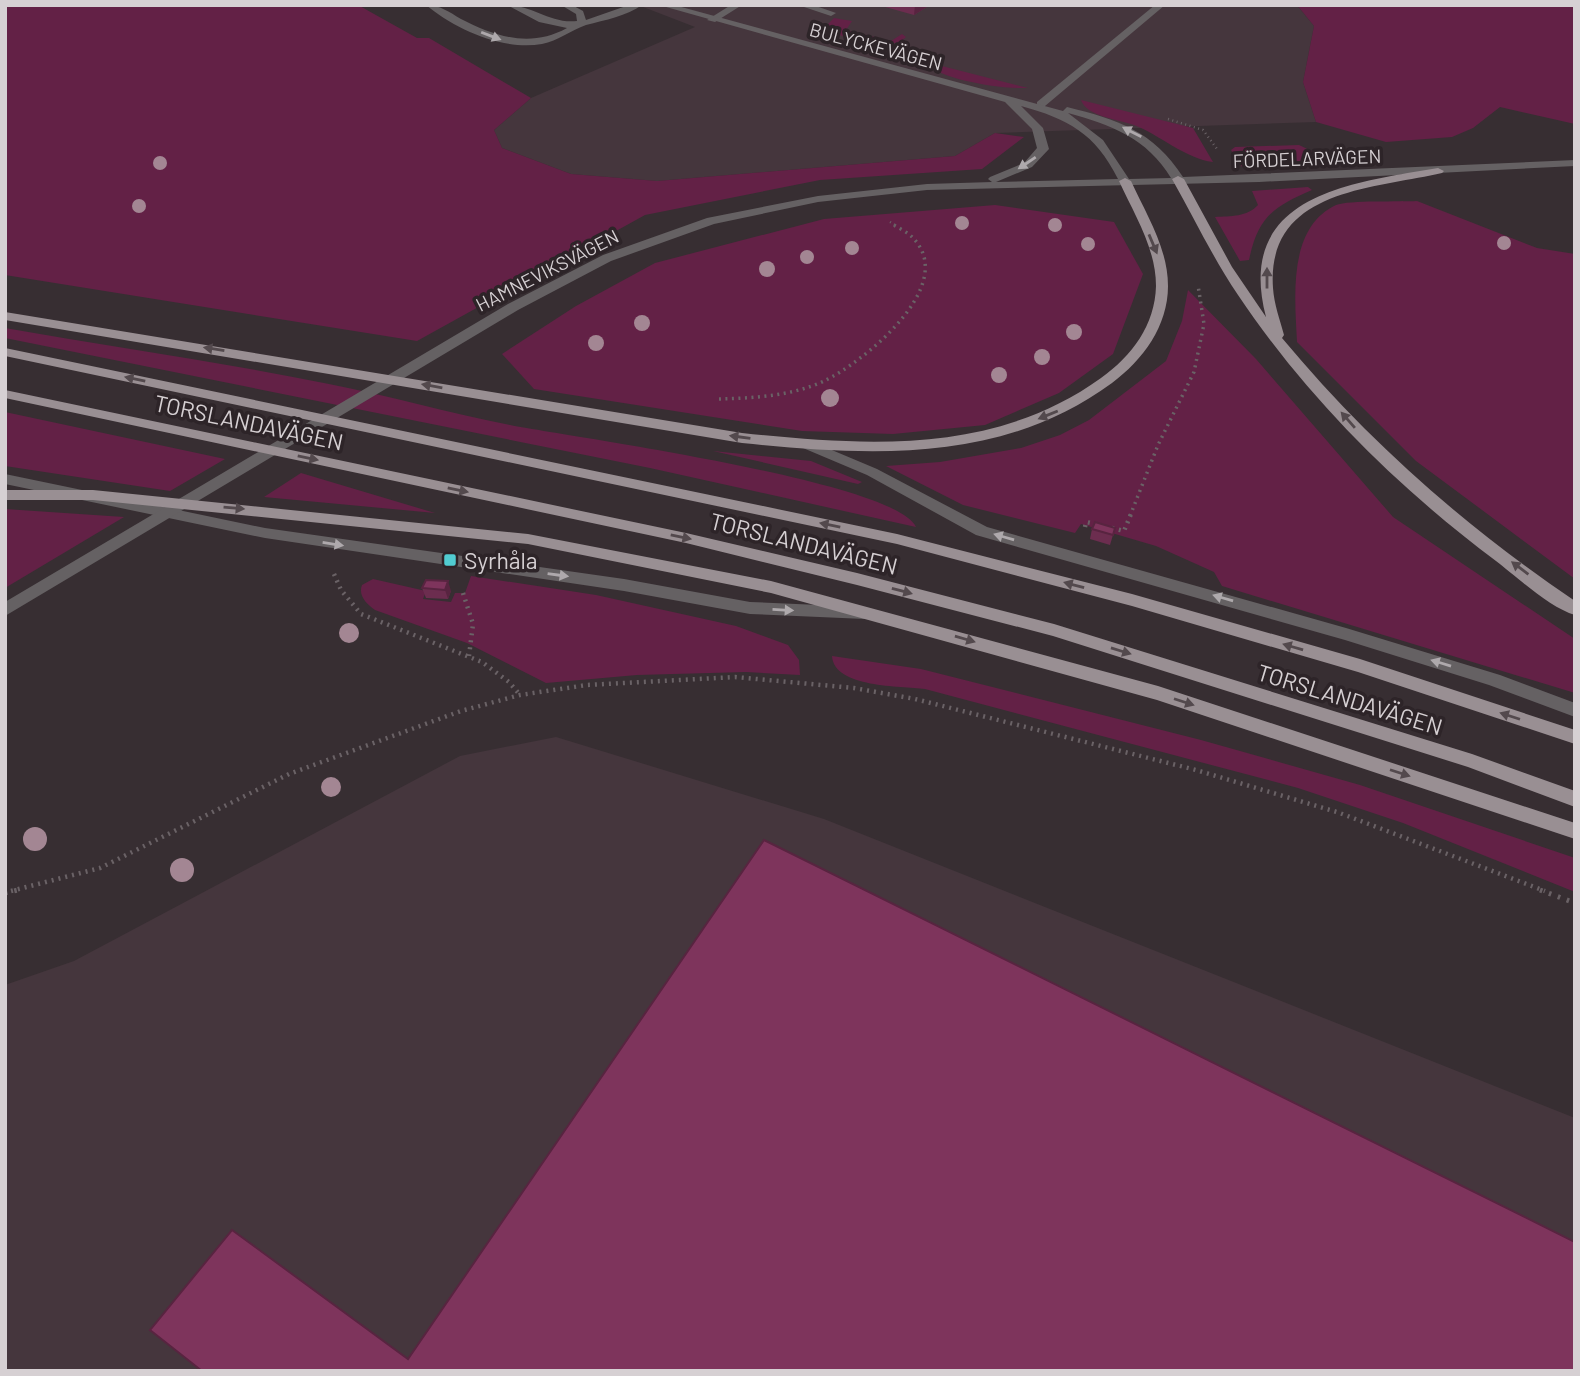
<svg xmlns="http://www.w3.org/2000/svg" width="1580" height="1376" font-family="Barlow,sans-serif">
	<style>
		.built { fill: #45363d }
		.green { fill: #632146 }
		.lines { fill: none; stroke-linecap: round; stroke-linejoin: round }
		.path-far3 { stroke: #6a6266; stroke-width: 2.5; stroke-dasharray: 1 3.5; stroke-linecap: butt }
		.path-far2 { stroke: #6a6266; stroke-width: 3.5; stroke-dasharray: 2 4.5; stroke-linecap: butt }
		.path-far1 { stroke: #6a6266; stroke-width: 4.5; stroke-dasharray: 2 5; stroke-linecap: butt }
		.path { stroke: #6a6266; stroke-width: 5; stroke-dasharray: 2.5 7; stroke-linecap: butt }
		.service { fill: #656163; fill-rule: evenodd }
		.minor { fill: #656163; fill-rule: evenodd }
		.primary { fill: #998f93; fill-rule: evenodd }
		.tree { fill: #a38693 }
		.wall { fill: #6c2d4f }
		.shaded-wall { fill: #582440 }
		.building { fill: #7e345c; stroke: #582440; stroke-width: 2 }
		.oneway { fill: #aea9ac }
		.oneway2 { fill: #53494d }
		.poi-dot { fill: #51ccd1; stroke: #2d2428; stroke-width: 2.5 }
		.labels { text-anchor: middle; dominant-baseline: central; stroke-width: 7; stroke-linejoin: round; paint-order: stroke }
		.far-street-label { font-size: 19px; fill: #d6d0d3; stroke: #2d2428 }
		.street-label { font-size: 23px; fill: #d6d0d3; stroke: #2d2428 }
		.poi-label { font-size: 23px; fill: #d6d0d3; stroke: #2d2428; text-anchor: start }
	</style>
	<rect width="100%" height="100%" fill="#372e32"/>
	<g class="built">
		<polygon points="638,5 1297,5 1314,26 1303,82 1316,122 995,133 955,156 657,181 571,174 502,148 494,130 531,98 695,27"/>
		<polygon points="556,737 824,819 1575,1118 1575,1371 5,1371 5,985 74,961 460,756"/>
	</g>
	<g class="green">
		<polygon points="5,5 358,5 417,38 429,38 531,98 494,130 502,148 571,174 657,181 955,156 995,133 1024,137 982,169 820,180 645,215 417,341 5,275"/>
		<polygon points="1297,5 1575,5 1575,124 1500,107 1473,128 1452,137 1386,142 1316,122 1303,82 1314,26"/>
		<path d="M834 18 852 21 846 30 891 41 902 34 906 37C889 54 843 38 824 28Z"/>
		<path d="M934 64 1028 88C1004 89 952 82 930 67Z"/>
		<path d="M1081 100 1193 128 1213 162C1186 159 1160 135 1134 125 1118 119 1087 117 1081 100Z"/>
		<polygon points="1299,145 1341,165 1242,167 1231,150 1235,147"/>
		<path d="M1308 187 1312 190C1273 207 1258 217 1249 260L1240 261 1215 217C1231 216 1247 217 1258 205L1252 191Z"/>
		<path d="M1417 201 1537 248 1575 254V579L1416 461 1297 342C1295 298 1287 228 1336 205 1349 200 1401 202 1417 201Z"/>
		<polygon points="995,205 1114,222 1143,274 1113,354 1059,393 985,425 893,434 802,431 534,389 502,354 576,306 655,263 824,219"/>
		<polygon points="1188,290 1256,359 1393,517 1575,639 1575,693 1222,586 1214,572 1156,546 1081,524 1075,533 963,505 886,466 940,462 1021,448 1060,435 1089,420 1166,361 1182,321"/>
		<path d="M5 328C113 347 222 362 329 384 390 396 449 413 510 425 571 437 895 481 916 527L650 468 5 338Z"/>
		<polygon points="5,412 225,459 170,491 5,466"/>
		<polygon points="713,451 811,461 862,482 858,484"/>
		<polygon points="301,473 435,513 264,497"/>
		<polygon points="5,509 124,517 5,588"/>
		<path d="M471 576 596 595 736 626 788 645 799 660 800 675 746 672 637 675 546 683 467 643 375 610C366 604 358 595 362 585L373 579 426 591 423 599 451 602 455 593H465Z"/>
		<path d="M832 656 921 669 1201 740 1360 785 1575 858V892L1403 823 1298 788 925 689C901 686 834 688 832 656Z"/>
	</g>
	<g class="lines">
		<g class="path-far3">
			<polyline points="1168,119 1203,130 1217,149"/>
			<polyline points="890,222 895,225"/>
		</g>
		<g class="path-far2">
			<path d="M719 399C754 398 792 396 824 381 862 363 958 287 914 239 909 233 899 228 892 224"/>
			<polyline points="1130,516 1158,445 1194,372 1204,324 1198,285"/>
		</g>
		<g class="path-far1">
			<polyline points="1085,527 1086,522 1100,525"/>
			<polyline points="1112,528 1124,531 1131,514"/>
			<polyline points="334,574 341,590 361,614 482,662 509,682 520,695"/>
			<polyline points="463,593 473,624 469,656"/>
			<polyline points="11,891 100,868 289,774 461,711 520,695 587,685 735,677 854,688 915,699 1196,770 1337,812 1545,891"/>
		</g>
		<g class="path">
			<polyline points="1540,890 1575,903"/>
			<polyline points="5,893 18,890"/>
		</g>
		<g class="service">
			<path d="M426 5C440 5 449 12 461 19 496 37 531 48 567 28L539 22 507 5C532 5 550 24 577 21L576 14 561 5H572L583 11 586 20 629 5H642C627 16 605 20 586 25 571 30 558 41 542 44 503 51 455 29 426 5Z"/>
			<polygon points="731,5 742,5 715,22 707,20"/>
			<polygon points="798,5 813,5 836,13 831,16"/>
			<polygon points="1155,5 1165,5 1045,106 1037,106 1037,102"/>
			<polygon points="808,440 877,469 987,527 1346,628 1500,675 1575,703 1575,717 1489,685 1345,640 976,535 867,475 803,448 803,442"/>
			<polygon points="5,474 265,528 624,579 750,602 865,607 873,613 865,619 750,614 624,591 265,538 5,484"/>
		</g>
		<path class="minor" d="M659 5H674L1063 111 1067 107C1119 120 1153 131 1183 177L1575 160V166L1259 182 927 190 818 202 714 224 611 261 518 310 5 616V602L508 304 603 255 707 218 818 196 927 184 992 182 988 179 990 177 1024 163 1037 148 1032 129 1005 102ZM1021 106C1068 119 1095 133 1118 179L996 182 1032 167 1049 149 1043 128ZM1068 113C1111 125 1147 138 1171 178L1129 179 1103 140Z"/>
		<g class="primary">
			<path d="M1438 168 1444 171 1442 173C1373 189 1266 189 1273 288 1274 304 1280 320 1284 335L1282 338C1367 440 1464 526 1575 601V615C1550 608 1517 577 1496 561 1397 487 1307 398 1238 295 1213 258 1194 218 1172 179L1178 176 1184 179 1232 267 1266 317C1234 195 1350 183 1438 168Z"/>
			<path d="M1125 178 1131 181C1146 214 1168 248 1168 286 1168 326 1143 360 1112 383 1002 464 871 456 742 443L5 320V312L742 433C867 446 994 455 1101 378 1132 356 1155 325 1156 286 1156 248 1134 214 1119 181Z"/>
			<polygon points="5,348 897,534 1132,594 1360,659 1575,730 1575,744 1358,672 1132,606 897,544 5,356"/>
			<polygon points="5,390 686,533 857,573 1054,624 1472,754 1575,791 1575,807 1468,767 1053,636 857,585 686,543 5,398"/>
			<polygon points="5,490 93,490 528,534 771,581 1158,686 1575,823 1575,839 1157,700 771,593 528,544 93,500 5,500"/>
		</g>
	</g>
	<g class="tree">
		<circle cx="160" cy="163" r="7"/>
		<circle cx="139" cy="206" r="7"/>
		<circle cx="962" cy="223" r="7"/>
		<circle cx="1055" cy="225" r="7"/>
		<circle cx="1504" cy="243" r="7"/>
		<circle cx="1088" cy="244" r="7"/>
		<circle cx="852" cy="248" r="7"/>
		<circle cx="807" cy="257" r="7"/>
		<circle cx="767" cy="269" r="8"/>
		<circle cx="642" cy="323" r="8"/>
		<circle cx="1074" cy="332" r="8"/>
		<circle cx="596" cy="343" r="8"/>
		<circle cx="1042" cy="357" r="8"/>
		<circle cx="999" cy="375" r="8"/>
		<circle cx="830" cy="398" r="9"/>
		<circle cx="349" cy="633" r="10"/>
		<circle cx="331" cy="787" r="10"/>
		<circle cx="35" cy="839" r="12"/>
		<circle cx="182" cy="870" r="12"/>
	</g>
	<g class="wall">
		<polygon points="878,5 930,5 914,15"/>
		<polygon points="1115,528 1110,545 1090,539 1092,529"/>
		<polygon points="422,588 451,591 448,599 426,598"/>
	</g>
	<g class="shaded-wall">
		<polygon points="915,5 930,5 914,15"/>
		<polygon points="448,581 451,591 448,599 445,590"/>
	</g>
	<g class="building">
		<polygon points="1095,522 1115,528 1113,535 1092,529"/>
		<polygon points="426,580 448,581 445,590 422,588"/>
		<polygon points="764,840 1575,1242 1575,1371 202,1371 150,1330 232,1230 408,1359"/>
	</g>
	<defs><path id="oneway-solid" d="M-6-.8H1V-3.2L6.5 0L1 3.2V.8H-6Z" transform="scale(1.75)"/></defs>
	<g class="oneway">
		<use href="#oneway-solid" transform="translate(491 36) rotate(21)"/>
		<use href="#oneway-solid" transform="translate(1132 132) rotate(-153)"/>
		<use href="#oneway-solid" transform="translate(1027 163) rotate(146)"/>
		<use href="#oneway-solid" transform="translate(1004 537) rotate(-164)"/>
		<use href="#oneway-solid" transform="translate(333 544) rotate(9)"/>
		<use href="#oneway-solid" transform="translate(558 575) rotate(8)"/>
		<use href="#oneway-solid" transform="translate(1223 598) rotate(-164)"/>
		<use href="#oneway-solid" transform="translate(783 610) rotate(3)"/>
		<use href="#oneway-solid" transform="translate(1441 663) rotate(-163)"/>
	</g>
	<g class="oneway2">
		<use href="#oneway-solid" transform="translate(1153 244) rotate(67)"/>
		<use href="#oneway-solid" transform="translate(1267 278) rotate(-90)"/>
		<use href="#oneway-solid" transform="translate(214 349) rotate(-171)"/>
		<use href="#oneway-solid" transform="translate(135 379) rotate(-168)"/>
		<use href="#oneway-solid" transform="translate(432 386) rotate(-170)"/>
		<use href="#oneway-solid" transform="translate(1048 415) rotate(158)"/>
		<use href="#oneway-solid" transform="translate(1348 420) rotate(-131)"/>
		<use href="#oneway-solid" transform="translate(740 437) rotate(-172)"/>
		<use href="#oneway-solid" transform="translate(308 458) rotate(12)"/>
		<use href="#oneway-solid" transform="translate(458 490) rotate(12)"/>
		<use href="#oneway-solid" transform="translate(234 508) rotate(5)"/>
		<use href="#oneway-solid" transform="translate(830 525) rotate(-168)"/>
		<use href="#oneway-solid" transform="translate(681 537) rotate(12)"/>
		<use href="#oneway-solid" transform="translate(1520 568) rotate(-143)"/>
		<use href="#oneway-solid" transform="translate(1074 585) rotate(-165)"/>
		<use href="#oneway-solid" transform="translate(902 591) rotate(15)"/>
		<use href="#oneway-solid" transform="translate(965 639) rotate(16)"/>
		<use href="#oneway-solid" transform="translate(1293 647) rotate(-164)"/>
		<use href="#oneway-solid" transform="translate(1121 651) rotate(17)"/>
		<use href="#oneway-solid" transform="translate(1184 702) rotate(18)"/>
		<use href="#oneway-solid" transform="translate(1510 716) rotate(-162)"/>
		<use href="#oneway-solid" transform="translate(1400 773) rotate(18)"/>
	</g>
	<rect class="poi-dot" x="443" y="553" width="14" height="14" rx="3.5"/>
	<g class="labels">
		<g class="far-street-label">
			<text transform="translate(876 46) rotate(15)">BULYCKEVÄGEN</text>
			<text transform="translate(1307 158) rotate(-2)">FÖRDELARVÄGEN</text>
			<text transform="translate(547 270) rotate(-27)">HAMNEVIKSVÄGEN</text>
		</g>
		<g class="street-label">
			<text transform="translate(249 422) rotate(12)">TORSLANDAVÄGEN</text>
			<text transform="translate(804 543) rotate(14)">TORSLANDAVÄGEN</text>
			<text transform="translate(1350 699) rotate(17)">TORSLANDAVÄGEN</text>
		</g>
		<g class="poi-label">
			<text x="464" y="560">Syrhåla</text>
		</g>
	</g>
	<rect width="1580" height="1376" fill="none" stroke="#d6d0d3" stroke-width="14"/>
</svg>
